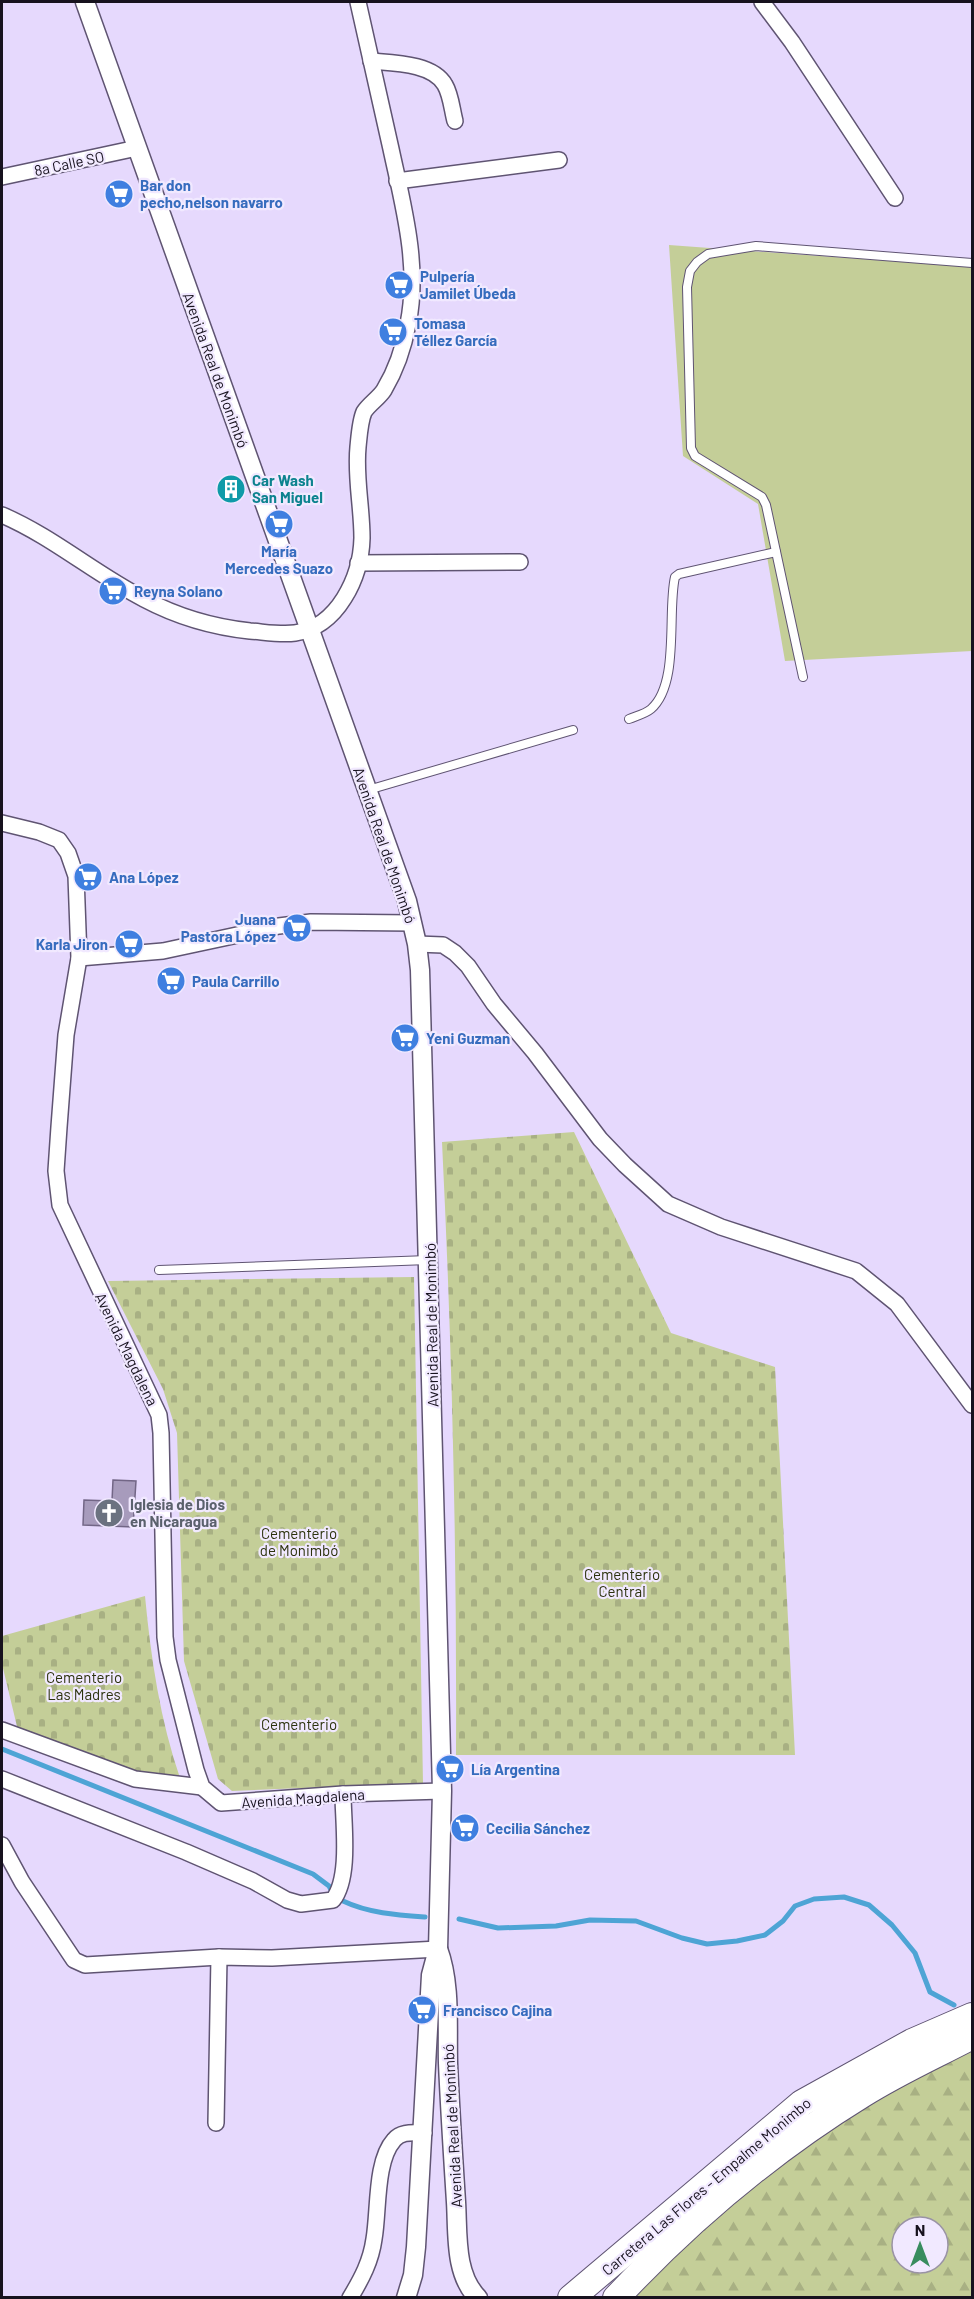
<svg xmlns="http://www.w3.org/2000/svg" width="974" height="2299" font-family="Barlow,sans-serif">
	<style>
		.forest { fill: url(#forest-firs); fill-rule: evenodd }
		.cemetery { fill: url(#cemetery-stones) }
		.pitch { fill: #c4ce98 }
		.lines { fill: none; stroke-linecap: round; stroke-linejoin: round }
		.stream { stroke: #4ea4d5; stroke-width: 5 }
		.building { fill: #a79bbc; stroke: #726686; stroke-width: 1.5 }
		.service-casing { stroke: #5f5472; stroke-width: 10 }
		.minor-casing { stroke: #5f5472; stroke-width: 18 }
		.tertiary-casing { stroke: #5f5472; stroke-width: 21 }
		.trunk-casing { stroke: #5f5472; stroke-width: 28 }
		.service { stroke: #fff; stroke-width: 8 }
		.minor { stroke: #fff; stroke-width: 15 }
		.tertiary { stroke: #fff; stroke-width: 18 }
		.trunk { stroke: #fff; stroke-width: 26 }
		.labels { text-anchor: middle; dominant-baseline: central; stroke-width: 4.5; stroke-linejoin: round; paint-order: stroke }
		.street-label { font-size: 15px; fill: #17121e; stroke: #f1e9ff }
		.shop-label { font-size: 15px; font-weight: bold; fill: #366cbe; stroke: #f1e9ff; text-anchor: start }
		.culture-label { font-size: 15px; font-weight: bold; fill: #0d838f; stroke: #f1e9ff; text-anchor: start }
		.worship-label { font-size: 15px; font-weight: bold; fill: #5b616d; stroke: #f1e9ff; text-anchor: start }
		.park-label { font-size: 15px; fill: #2c320d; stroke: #f1e9ff }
	</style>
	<defs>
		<pattern id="forest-firs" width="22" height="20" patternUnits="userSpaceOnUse" patternTransform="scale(1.5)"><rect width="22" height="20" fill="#c4ce98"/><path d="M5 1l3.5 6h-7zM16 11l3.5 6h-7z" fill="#a8b083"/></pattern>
		<pattern id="cemetery-stones" width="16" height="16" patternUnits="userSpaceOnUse" patternTransform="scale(1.5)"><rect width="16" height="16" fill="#c4ce98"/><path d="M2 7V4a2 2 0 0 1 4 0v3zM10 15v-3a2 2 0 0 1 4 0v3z" fill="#a8b083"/></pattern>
	</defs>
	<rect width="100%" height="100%" fill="#e6d9fd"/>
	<path class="forest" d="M972 2036V2297L616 2298 728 2192ZM902 2227H938V2263H902Z"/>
	<g class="cemetery">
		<path d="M574 1132 671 1333 775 1367 795 1755H456C457 1550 452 1346 442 1142Z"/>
		<polygon points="414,1277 423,1783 232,1791 218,1779 184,1661 177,1433 163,1389 108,1281"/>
		<path d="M145 1596C151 1659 160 1720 181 1781L162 1784 20 1739 2 1664V1636Z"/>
	</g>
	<polygon class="pitch" points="669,245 972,267 972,651 785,661 758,504 683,456"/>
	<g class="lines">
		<g class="stream">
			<polyline points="2,1749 313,1874 329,1886 333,1894"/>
			<path d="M343 1901C368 1913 397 1915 425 1917"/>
			<polyline points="459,1919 498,1928 556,1926 590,1920 636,1921 682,1938 707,1944 737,1941 765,1935 783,1921 795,1906 814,1899 844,1897 869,1905 892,1925 915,1953 930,1992 954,2005"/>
		</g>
	</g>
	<g class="building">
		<polygon points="236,478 243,495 226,501 220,484"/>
		<polygon points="113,1480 136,1481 133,1527 83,1525 84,1500 112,1501"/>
	</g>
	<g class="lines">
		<g class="service-casing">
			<g id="service">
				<polyline points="803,677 766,505 762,497 695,456 691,448 687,287 690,271 697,262 708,254 756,246 972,263"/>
				<path d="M629 719C636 716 645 714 651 709 680 684 667 611 675 577L679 574 776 552"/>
				<polyline points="368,790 573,730"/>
				<polyline points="159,1270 428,1260"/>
			</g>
		</g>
		<g class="minor-casing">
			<g id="minor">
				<polyline points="762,2 792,42 895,198"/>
				<path d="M371 61C393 63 433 63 445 85 451 95 452 110 455 121"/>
				<polyline points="2,177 137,148"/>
				<polyline points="397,181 559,160"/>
				<path d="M2 515C53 537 95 574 144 599 178 617 212 627 250 631 264 632 281 635 295 633 338 627 361 577 362 538 362 507 355 477 358 447 359 437 360 421 364 412 369 404 379 398 384 390 396 370 404 346 408 324 420 266 403 205 391 149 380 100 369 51 358 2"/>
				<polyline points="358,563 520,562"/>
				<polyline points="2,823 39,832 59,840 68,853 76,876 79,958 66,1035 59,1127 56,1171 60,1205 159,1415 161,1433 165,1637 168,1660 196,1770 202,1787 221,1803 343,1794 442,1791"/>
				<polyline points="417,944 443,945 455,953 468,966 494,1004 535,1053 600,1139 625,1165 668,1204 721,1227 856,1271 897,1304 972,1405"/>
				<polyline points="79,958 163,951 279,926 311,922 413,923"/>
				<polyline points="2,1730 135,1779 202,1787"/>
				<path d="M2 1779 186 1852 253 1881 287 1900 301 1904 333 1900C351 1877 343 1822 343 1794"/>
				<polyline points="2,1845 22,1882 74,1960 85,1965 219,1957 272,1958 438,1949"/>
				<polyline points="216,2123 219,1957"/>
				<path d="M350 2298C362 2278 371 2261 374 2239 379 2211 375 2161 394 2140 401 2131 413 2133 424 2133"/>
			</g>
		</g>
		<g class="tertiary-casing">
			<g id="tertiary">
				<polyline points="85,2 407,901 417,944 420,970 442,1791 438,1949 431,1975 416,2247 413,2275 406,2298"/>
				<path d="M438 1949C451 1984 447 2026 448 2063 450 2109 453 2155 456 2202 458 2233 454 2274 478 2298"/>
			</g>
		</g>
		<g class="trunk-casing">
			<g id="trunk">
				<polyline points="571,2298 802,2103 912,2042 972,2016"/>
				<path d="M616 2298C689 2220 772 2150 863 2094 898 2072 936 2055 972 2036"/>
			</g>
		</g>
		<use href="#service" class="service"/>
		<use href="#minor" class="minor"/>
		<use href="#tertiary" class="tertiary"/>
		<use href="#trunk" class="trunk"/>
	</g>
	<defs>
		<g id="supermarket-disc" transform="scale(1.5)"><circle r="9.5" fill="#3f7fe0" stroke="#f1e9ff"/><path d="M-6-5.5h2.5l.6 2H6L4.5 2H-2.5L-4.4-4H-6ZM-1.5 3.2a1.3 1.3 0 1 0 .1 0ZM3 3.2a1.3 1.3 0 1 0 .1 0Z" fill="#fff"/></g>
		<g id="building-disc" transform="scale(1.5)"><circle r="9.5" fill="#0f9aa8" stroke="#f1e9ff"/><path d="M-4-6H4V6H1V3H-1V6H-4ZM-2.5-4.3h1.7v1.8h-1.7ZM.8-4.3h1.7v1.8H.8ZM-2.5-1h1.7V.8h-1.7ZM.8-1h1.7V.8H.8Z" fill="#fff"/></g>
		<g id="church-disc" transform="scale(1.5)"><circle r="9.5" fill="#6b7280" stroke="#f1e9ff"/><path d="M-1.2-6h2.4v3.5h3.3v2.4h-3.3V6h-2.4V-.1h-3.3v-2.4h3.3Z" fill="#fff"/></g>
	</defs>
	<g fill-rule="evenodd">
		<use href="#supermarket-disc" x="119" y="194"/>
		<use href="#supermarket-disc" x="399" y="285"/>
		<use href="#supermarket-disc" x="393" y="332"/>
		<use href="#building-disc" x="231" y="489"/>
		<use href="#supermarket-disc" x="279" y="524"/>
		<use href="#supermarket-disc" x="113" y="591"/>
		<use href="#supermarket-disc" x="88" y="877"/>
		<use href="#supermarket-disc" x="297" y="928"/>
		<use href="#supermarket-disc" x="129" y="944"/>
		<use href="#supermarket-disc" x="171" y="981"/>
		<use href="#supermarket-disc" x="405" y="1038"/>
		<use href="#church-disc" x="109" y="1513"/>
		<use href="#supermarket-disc" x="450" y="1769"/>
		<use href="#supermarket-disc" x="465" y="1828"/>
		<use href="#supermarket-disc" x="422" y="2010"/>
	</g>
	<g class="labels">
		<g class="street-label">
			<text transform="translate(69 163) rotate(-12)">8a Calle SO</text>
			<text transform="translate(216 370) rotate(70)">Avenida Real de Monimbó</text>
			<text transform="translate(385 845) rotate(71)">Avenida Real de Monimbó</text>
			<text transform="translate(431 1325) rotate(-91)">Avenida Real de Monimbó</text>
			<text transform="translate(127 1349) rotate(64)">Avenida Magdalena</text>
			<text transform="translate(303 1798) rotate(-4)">Avenida Magdalena</text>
			<text transform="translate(452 2126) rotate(-93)">Avenida Real de Monimbó</text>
			<text transform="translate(706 2186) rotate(-40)">Carretera Las Flores - Empalme Monimbo</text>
		</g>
		<g class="shop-label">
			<text x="140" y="185">Bar don<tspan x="140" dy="17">pecho,nelson navarro</tspan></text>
			<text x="420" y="276">Pulpería<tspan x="420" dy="17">Jamilet Úbeda</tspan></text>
			<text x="414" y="323">Tomasa<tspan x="414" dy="17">Téllez García</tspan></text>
			<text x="279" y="551" text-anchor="middle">María<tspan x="279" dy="17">Mercedes Suazo</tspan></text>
			<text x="134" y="591">Reyna Solano</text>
			<text x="109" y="877">Ana López</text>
			<text x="276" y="919" text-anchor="end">Juana<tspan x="276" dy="17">Pastora López</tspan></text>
			<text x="108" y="944" text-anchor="end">Karla Jiron</text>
			<text x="192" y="981">Paula Carrillo</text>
			<text x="426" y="1038">Yeni Guzman</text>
			<text x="471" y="1769">Lía Argentina</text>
			<text x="486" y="1828">Cecilia Sánchez</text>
			<text x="443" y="2010">Francisco Cajina</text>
		</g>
		<g class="culture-label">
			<text x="252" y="480">Car Wash<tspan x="252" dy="17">San Miguel</tspan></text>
		</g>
		<g class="worship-label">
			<text x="130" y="1504">Iglesia de Dios<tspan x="130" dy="17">en Nicaragua</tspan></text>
		</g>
		<g class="park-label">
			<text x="299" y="1533">Cementerio<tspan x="299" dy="17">de Monimbó</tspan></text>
			<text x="622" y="1574">Cementerio<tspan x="622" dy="17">Central</tspan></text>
			<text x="84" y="1677">Cementerio<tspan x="84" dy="17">Las Madres</tspan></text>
			<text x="299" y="1724">Cementerio</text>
		</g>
	</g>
	<rect width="974" height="2299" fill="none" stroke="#17121e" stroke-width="6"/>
	<g transform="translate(920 2245)"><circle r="28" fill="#f1e9ff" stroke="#9a93a5" stroke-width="1.5"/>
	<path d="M0-4.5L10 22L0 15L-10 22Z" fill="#388c5f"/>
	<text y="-9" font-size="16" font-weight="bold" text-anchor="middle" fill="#17121e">N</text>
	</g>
</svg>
